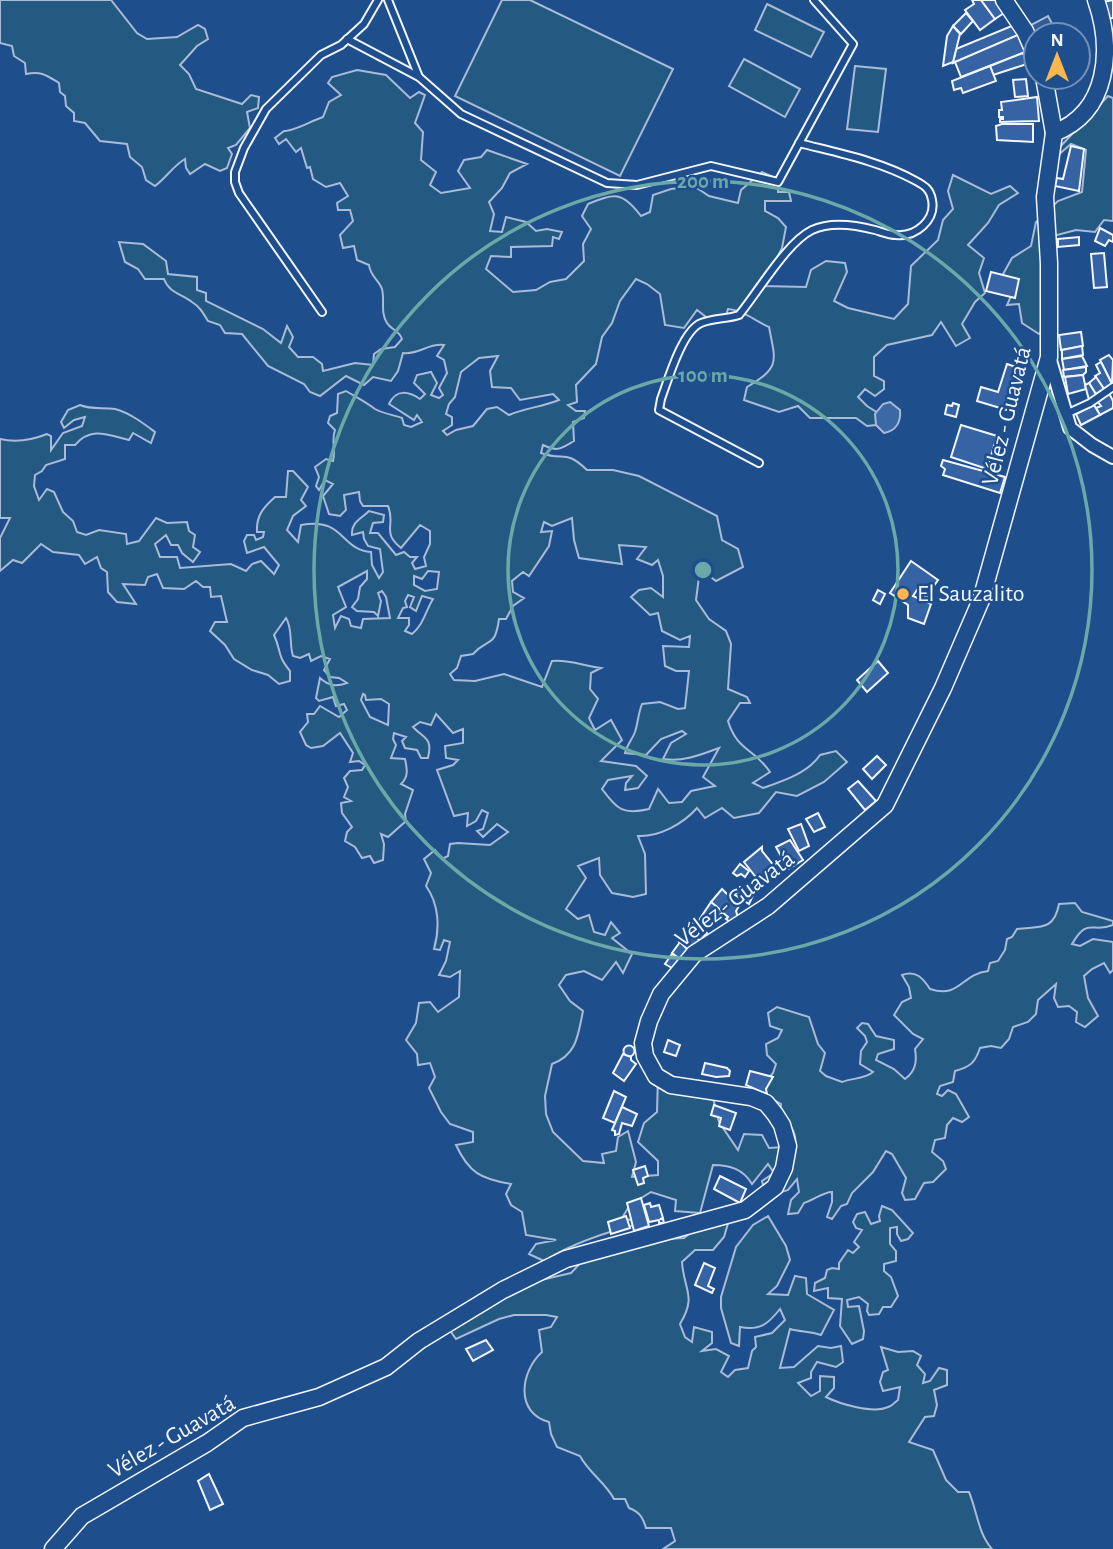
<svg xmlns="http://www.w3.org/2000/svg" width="1113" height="1549" font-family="'Alegreya Sans',sans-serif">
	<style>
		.green { fill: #245a82; stroke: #a8bbd7; stroke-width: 2; fill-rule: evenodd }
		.parking { fill: #305b95; stroke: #a8bbd7; stroke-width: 2 }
		.water { fill: #3b69a3; stroke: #a8bbd7; stroke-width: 2 }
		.building { fill: #3563a3; stroke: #f2f6ff; stroke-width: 2 }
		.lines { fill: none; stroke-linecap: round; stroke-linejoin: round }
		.lane-casing { stroke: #f2f6ff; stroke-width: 10 }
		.street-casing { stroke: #f2f6ff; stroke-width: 16 }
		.secondary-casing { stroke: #f2f6ff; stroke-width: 19 }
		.lane { stroke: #1f4e8c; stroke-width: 6 }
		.street { stroke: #1f4e8c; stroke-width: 12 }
		.secondary { stroke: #1f4e8c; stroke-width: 16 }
		.ring { fill: none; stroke: #6aa9a8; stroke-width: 3.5 }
		.poi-dot { fill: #ffb74d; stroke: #1f4e8c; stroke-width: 2.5 }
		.labels { text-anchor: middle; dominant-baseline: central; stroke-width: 5; stroke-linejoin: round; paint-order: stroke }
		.street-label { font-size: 24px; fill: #f2f6ff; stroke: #1f4e8c }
		.poi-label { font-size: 24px; fill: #f2f6ff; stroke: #1f4e8c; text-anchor: start }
		.centre { fill: #6aa9a8; stroke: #1f4e8c; stroke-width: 3.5 }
		.ring-label { font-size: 21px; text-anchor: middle; font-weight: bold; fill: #6aa9a8; stroke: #1f4e8c; stroke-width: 5; stroke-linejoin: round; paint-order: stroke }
	</style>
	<rect width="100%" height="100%" fill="#1f4e8c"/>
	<g class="green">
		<path d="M0 0H111L137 33 147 39 177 37 198 25 205 29 208 39 197 46 180 65 189 74 196 89 242 104 251 95 259 97 258 108 247 112 250 128 236 145 228 148 232 154 227 168 220 171 205 164 190 174 186 168 185 159C173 166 167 177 155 186L146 180 142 167 130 157 127 144 100 141 85 123 74 121V113L66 106 65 96 60 92 59 83C46 75 42 71 26 74L25 63 14 56 12 46 0 43Z"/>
		<polygon points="502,0 530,0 673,69 620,176 455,96"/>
		<polygon points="767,4 824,32 811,57 755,30"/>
		<polygon points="744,59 800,89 785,117 729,86"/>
		<polygon points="855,66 886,69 878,132 847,129"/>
		<path d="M357 70 386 75 410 98 419 92 425 95 415 123 423 132 421 160 436 172 430 185 441 193 470 188 458 171 464 160 481 157 487 150 527 164 510 173 502 188 489 202 494 214 490 231 502 232 506 217 526 222 536 231 547 229 562 232 559 239 553 237 552 246 511 247V257L491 256 486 269 513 292 536 290 550 282 566 279 584 261 583 244 591 229 582 216 588 204C615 193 622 191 641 216L650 212 653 195 671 189 694 186 709 196 738 203 741 190 762 172 778 179V192H789L791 201H765V211L778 218 786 227 782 248 762 286 806 287 811 270 826 261 845 263 847 272 834 301 848 308 894 319 908 304 911 266 938 240 943 220 953 209 948 191 953 175 991 194 1010 186 1018 193 999 205 988 223 968 245 984 258 979 273 985 293 975 302 962 324 970 338 956 346 941 322 932 335 887 345 874 357V376L884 381V389L875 396 865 389 858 397 867 406 878 413 876 425 867 426 856 418H810L798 406 779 412 744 400 747 387C780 367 776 363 769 327 755 321 743 310 728 309L725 319 710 320 697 310 684 328 665 325 660 294 647 284 636 279 620 301 612 323 602 337 596 364 576 385 577 402 568 405 576 411H585L584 418 573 422 574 441C560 449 558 452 543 445L541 453C565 462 564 448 587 470H613L639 476 717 516 722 540 738 549 743 567 716 581 700 569 696 600 709 619 726 631 731 644 728 689 747 697 750 703H740L728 721C737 751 755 749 770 772L753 783 763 788C783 781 808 773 820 755L836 751 847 762 824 782 797 796 776 792 759 813 734 818 722 808 705 818 697 808C683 824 659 837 638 836L645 854 646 894 633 897 612 893 600 875 599 858 578 866 586 878 566 909 578 919 589 915 594 932 605 935 611 922 620 933 612 938 632 954 623 973 616 962 602 980 584 971 566 975 559 985 570 1001 583 1011C578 1035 577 1055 552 1064L545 1096 546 1114 553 1132 583 1161 604 1163 602 1154 616 1151 618 1137 628 1131 636 1162 632 1177 658 1175V1161L638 1142 644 1123 657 1112 658 1076 712 1094 719 1122 738 1150 744 1134 762 1135 769 1148 783 1147 792 1157C800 1139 794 1127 780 1114L781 1104 767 1096 762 1086 773 1073 776 1064 767 1055 766 1044 778 1038 782 1030 770 1026 768 1013 777 1007 809 1017 818 1044 825 1053 820 1071 826 1076 842 1082C852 1078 865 1079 873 1072L860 1064 861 1051 867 1042 865 1036 857 1028 862 1023 868 1024 876 1036 894 1040V1049L878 1054 876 1060 894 1069 905 1079C916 1071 917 1061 915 1049L923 1039 913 1034 894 1015 902 1002 911 998 909 987 902 975C916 970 923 978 930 989 960 999 961 974 988 971L990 963 998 961 1005 950 1007 939 1012 937 1017 929C1040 926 1054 931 1059 904L1075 903 1082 912 1113 921V925C1092 934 1088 916 1072 944L1080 946 1093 939 1113 942V970L1110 973 1104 963 1092 969 1084 976 1088 998 1098 1016 1085 1027 1076 1022 1077 1012 1069 1006 1058 1007 1054 998 1056 984 1038 1000 1036 1014 1028 1022 1013 1027 1009 1039 1001 1048 991 1046 980 1048C975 1063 970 1067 955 1071L953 1082 940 1086 937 1094 942 1096 948 1090 956 1094 969 1117 962 1122 953 1118 947 1125 945 1138 935 1140 932 1152 943 1161 946 1169 933 1182 924 1183 915 1199 905 1200 902 1193 906 1178 892 1154 886 1151 873 1172 852 1193 847 1204 841 1206 832 1219 827 1217 832 1202V1192C823 1192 814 1200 804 1203L798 1213 788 1214 791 1200 799 1192 797 1179 788 1190 766 1197 762 1181 774 1173 768 1164 752 1184C743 1169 730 1165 713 1165L700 1213 675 1211 676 1200 651 1192 630 1205 622 1218 643 1223C609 1231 573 1243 544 1261L529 1254 536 1244 556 1240 526 1235 522 1212 511 1205 506 1194 511 1184C481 1179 469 1173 456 1145L473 1142V1132L450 1124 441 1112 429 1088 435 1077 430 1063 418 1065 417 1054 406 1040 416 1023 419 1003 430 1002 438 1012 459 997 460 971 450 977 439 975 446 961 450 942 444 940 440 950 434 949C440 928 439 904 426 886L431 873 424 859 435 850 442 859 448 856 450 844 458 843 490 845 508 832 497 824 483 837 477 831 483 829 488 813 482 810 476 821 467 826 468 813 454 816 437 770 453 765 458 760 446 758 445 746 463 743V729L453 733 436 714 431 725 420 722 413 727C424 739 433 737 428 758H421L417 750 405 748 402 741 406 737 394 733 393 739 396 745 391 758 405 759C407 768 409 777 401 784L413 790 405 814 406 821 388 837 381 834 384 844 383 860 374 863 370 856 362 858 355 847 345 841 347 832 352 827 342 813 341 803 351 801 344 797 348 787 344 778 350 771 362 770 365 765 359 761 350 762 353 753 340 733 323 746 311 748 306 745 300 732 308 722 307 714H314L320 706 339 717 347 710 344 704 336 706 333 697 319 701 316 698 320 678C329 686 336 687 347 683L339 678 330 677 324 670 330 659 321 656 311 661 309 654 300 658 293 656C289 644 293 629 286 618L274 635C282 652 276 654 290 671V681L279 684 268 675 252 670 234 659 225 645 210 631 215 622H227L221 596 211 597 210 587H203L196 581 184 589 163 588 157 574 148 577 145 585 123 584 136 604 117 602 108 592 107 572 101 568 97 557 85 564 79 555 53 552 41 544 22 563 13 560 0 571V538L10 518H0V439C17 443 32 440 47 434L51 436V450L63 433 82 426 85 417 74 420 64 428 61 422 68 410 80 405C92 410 103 407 115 409 130 413 143 423 155 432L151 443 133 433 129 440C108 435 91 426 75 445H65V459L46 465 42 471 35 475 34 486 39 500 47 489 54 492 63 512 73 521 77 532 86 535 99 530 126 534 127 544 139 541 156 518 167 523 187 522 189 531 195 535 193 547 200 552 193 562 182 553 178 545H171L166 535 155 544 160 557H177L180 568 231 564 246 571 252 564 261 561 274 574 279 565 264 547 247 553 244 541 247 535H254L256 540 263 537 264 532H257C256 515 264 507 275 497H286L288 471H293L308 487 301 500 306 506 293 516 287 530 298 542 301 525C345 517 339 549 371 552L372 565 379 578 383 572 380 549 368 546 364 539 363 532 352 535C351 522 361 519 369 511L384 515 383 522 373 523 370 533H378L396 555 404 552 410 557H417L412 563 415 569 426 566 424 557 430 544V531L420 525 401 548C381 532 396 525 388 506H363L360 501 359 492 344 495 346 510 340 516 329 514 323 496 333 484 325 480 319 490 316 486 319 477 315 467 326 459 333 461C336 450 331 440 335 430L328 423 330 416 337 413 338 394 346 391C356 397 366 402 375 409 381 413 394 415 402 418L404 425 411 427 422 422 417 415 414 420 389 404C396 389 408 391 420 399L425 394 414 383 417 375 431 372 437 383 431 395 439 398 443 395 439 388 447 373 444 360 437 356 444 345C427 343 420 355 403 353L398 371 391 381 373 377 364 385 346 376 320 396 310 392 304 384 268 366 242 334 225 333 220 325 208 321C203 313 200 307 192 302 182 294 169 293 164 279H145L138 269 125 262 119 242 143 244 166 261 168 274 197 277V290L206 293V301L263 329 281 343 287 326 293 337 289 347 298 357H313L322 364 323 371 355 363 373 365 374 354 381 349 395 347 402 339C399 330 391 330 387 323 380 312 385 301 382 289 379 280 370 276 369 265L357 260 354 246 343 248 340 235 353 221 350 210H338L337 203 348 196 340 183 326 187 313 179 310 167 307 168 301 148 296 152 286 139 279 144 275 138 284 131C294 131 311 121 323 117L329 102 341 95 328 83 332 77ZM498 356 490 371 492 387 511 388 520 400 553 394 559 400C542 407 525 408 509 415L497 407 487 409 473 426 456 430 447 435 443 431 452 425V417L446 414 449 404 455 397 461 372 479 358ZM572 518 574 540 579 558 622 564 619 545 646 547 637 559 652 565 658 560 663 576V597L651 588 639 590 631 597 650 615 658 613 662 631 680 640 690 636 689 647 663 646 665 666 676 671H689L685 708 678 709 660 702 642 704C638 714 638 723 635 732 632 740 627 745 625 753L646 755 661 739 682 731 686 734 671 743 663 759C684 762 700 755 719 748L703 777 715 786 691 791 682 802 669 803 658 789 649 809C623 815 618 810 602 789L608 780 632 776 626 783 625 790 638 788 647 776 636 766 601 761 622 740 611 720 595 730 589 718 598 699 590 689 591 673 601 668C584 666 568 659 552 661L542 687 504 674 475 681 454 680 450 674 457 668 461 656 473 654C488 637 495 649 499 619H506L513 606 524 598 513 592 512 581 523 572 529 576 549 546 552 531 541 532 544 522 552 526ZM367 571V579L360 587 358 599 352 607 357 611 374 612 378 616 381 601 378 593 382 591 386 597 390 618 363 619 361 628 351 626 349 619 341 616 335 628 333 615 346 607 338 587ZM428 571 439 572 437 589 425 591 414 585V576L422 579ZM408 595 414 597 410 607 416 611 422 596 433 599C425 612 424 624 412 634L405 631 409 625V618H398L403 608 407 607 405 601ZM363 694 365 695 366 700 381 699 389 704 388 725 370 717 361 700Z"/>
		<polygon points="1108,96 1113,98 1113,221 1104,220 1095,232 1076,230 1053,236 1047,325 1039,334 1022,323 1019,304 1007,305 1012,294 1002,276 1012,258 1031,246 1036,222 1058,201 1082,192 1086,150 1071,144 1057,156 1058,149"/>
		<polygon points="882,1206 892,1210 913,1233 908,1239 901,1241 897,1234 897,1227 890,1228 890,1244 896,1251 896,1261 884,1264 884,1271 891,1277 898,1296 891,1307 883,1307 879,1314 869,1315 867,1311 868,1304 859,1297 847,1300 848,1307 859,1306 864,1331 863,1339 852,1344 840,1326 842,1299 828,1298 828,1288 814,1291 815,1283 825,1278 827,1270 832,1268 839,1269 839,1263 848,1250 853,1253 859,1247 854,1242 862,1230 856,1228 853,1222 857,1214 865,1212 871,1224 880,1221 879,1216"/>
		<path d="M768 1216 786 1246 790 1260 777 1286 768 1294 788 1295 795 1276 806 1278 807 1294 834 1310 821 1335C810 1331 801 1332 790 1329L780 1368 794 1367 818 1346 831 1348 841 1346 843 1362 836 1367 817 1362 811 1372V1378L798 1383 811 1396 820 1391V1376L834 1377V1388L826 1397C840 1404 873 1414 888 1407 892 1406 895 1402 898 1400L900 1387 883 1391 880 1382 883 1372 888 1370 881 1347 898 1352 913 1351 921 1356 917 1365 925 1374 923 1383 930 1381 939 1368 947 1370V1385L934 1390 937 1405 934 1416 925 1417 909 1442 933 1450 946 1480 958 1492H969C977 1511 978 1533 992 1549H663L675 1541 671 1528H646C643 1518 640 1512 629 1508L625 1499H614C605 1482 589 1473 580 1456L557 1447 551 1434 549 1422C515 1413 520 1372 542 1352L539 1330 551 1327 557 1317 546 1315H514L499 1319 456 1339 444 1322 541 1280 571 1273 587 1256 665 1239 684 1238 700 1225 729 1220 724 1237 713 1250H695L682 1262C684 1291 697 1296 680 1324L685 1337 692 1342 694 1327 712 1332V1343L702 1351 716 1349 729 1356 721 1372 728 1377 735 1370 748 1368 752 1351 756 1347 755 1337 772 1333 785 1320 780 1309C768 1324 760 1331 740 1327L739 1346 731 1343 721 1308V1297L736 1247 753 1225Z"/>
	</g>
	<polygon class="parking" points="1048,16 1058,35 1036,36 1029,26"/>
	<path class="water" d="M890 402 900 410C901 422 896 431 884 433L876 425 875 414 883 404Z"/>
	<g class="building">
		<polygon points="972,0 981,0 995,19 980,30 965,10 974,4"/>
		<polygon points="981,0 995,0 1004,13 995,19"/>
		<polygon points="1113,0 1113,18 1107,19 1103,2"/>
		<polygon points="966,13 973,21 961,34 953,26"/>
		<polygon points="1014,25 1018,35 953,63 956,49"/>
		<polygon points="953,26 960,34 953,62 943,66 947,36"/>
		<polygon points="1018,35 1025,52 961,77 955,62"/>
		<polygon points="1023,53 1027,64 993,75 990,66"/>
		<polygon points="990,66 996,81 963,93 961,88 954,90 952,81"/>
		<polygon points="1026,79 1028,96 1015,97 1013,80"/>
		<polygon points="1037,97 1039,121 1000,122 1000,119 1003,119 1003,117 999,117 999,110 1002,110 1001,102"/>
		<polygon points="1002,124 1033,124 1033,142 997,140 996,126"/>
		<polygon points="1071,146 1084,149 1079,191 1055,186 1057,178 1063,179"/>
		<polygon points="1100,228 1113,235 1113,242 1109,240 1105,246 1095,241"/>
		<polygon points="1079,237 1079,245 1058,247 1058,239"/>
		<polygon points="1104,253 1107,287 1094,288 1091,254"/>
		<polygon points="991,272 1019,279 1015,298 986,291"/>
		<polygon points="1081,332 1083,346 1061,350 1059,335"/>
		<polygon points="1082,346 1083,355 1062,359 1062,350"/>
		<polygon points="1109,355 1113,360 1112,384 1100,360"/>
		<polygon points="1082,356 1087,366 1064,370 1062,359"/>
		<polygon points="1101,362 1112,384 1104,389 1095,376 1100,373 1096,365"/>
		<polygon points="1007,364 1022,369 1010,411 977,401 981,387 998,392"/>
		<polygon points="1086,367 1086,372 1083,375 1064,377 1063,370"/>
		<polygon points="1083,375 1086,389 1068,394 1065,377"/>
		<polygon points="1096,377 1104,389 1096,394 1089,383"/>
		<polygon points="1089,383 1097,396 1089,400 1085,385"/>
		<polygon points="1109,393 1113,401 1113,408 1100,415 1096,408 1101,406 1097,401"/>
		<polygon points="953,403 959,405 956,417 945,414 947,405 952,406"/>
		<polygon points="1094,405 1100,415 1081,425 1076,414"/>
		<polygon points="961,425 997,436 987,469 951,457"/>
		<polygon points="943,460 1005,477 1000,493 943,475 945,469 941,466"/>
		<polygon points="911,561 938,580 926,597 917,590 913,596 931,604 924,624 908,618 908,605 890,593"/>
		<polygon points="878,590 885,594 880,604 873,600"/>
		<polygon points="878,661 888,673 867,692 857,680"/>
		<polygon points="877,756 886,765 872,779 863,769"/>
		<polygon points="858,781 876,801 865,810 848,789"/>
		<polygon points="818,813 825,827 814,832 806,819"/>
		<polygon points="801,824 809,846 799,851 788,829"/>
		<polygon points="790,840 803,860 788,869 776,847"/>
		<polygon points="762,847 762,851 779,872 762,885 744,862"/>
		<polygon points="740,864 749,871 745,877 741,874 737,876 733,873"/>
		<polygon points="740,887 754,893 749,904 735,895"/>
		<polygon points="722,889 739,906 736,911 738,917 730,922 726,919 728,917 711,902"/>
		<polygon points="711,902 723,912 707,928 699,920"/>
		<polygon points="694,921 707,933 700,941 687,929"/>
		<polygon points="689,931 700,941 689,951 679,942"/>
		<polygon points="680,942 688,950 681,960 672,953"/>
		<polygon points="672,954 679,959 672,968 665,964"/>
		<polygon points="668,1040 680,1045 676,1056 664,1052"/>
		<circle cx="629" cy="1051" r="5.5"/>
		<polygon points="623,1054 631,1057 631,1060 636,1064 624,1081 613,1073"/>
		<polygon points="705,1063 727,1068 730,1071 729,1076 716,1077 702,1074"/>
		<polygon points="750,1071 773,1077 766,1089 767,1094 746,1085"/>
		<polygon points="614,1091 626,1097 615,1123 603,1118"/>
		<polygon points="714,1105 736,1113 730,1130 719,1126 721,1118 711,1115"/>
		<polygon points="622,1107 637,1114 632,1126 622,1123 619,1134 615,1135 615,1131 612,1130"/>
		<polygon points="645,1166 648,1176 643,1178 644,1183 638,1185 633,1170"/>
		<polygon points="720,1176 746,1189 740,1203 714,1189"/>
		<polygon points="641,1198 649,1226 634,1231 627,1203"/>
		<polygon points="650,1203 651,1207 659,1205 663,1218 660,1219 663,1219 664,1223 659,1223 659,1220 649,1222 644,1205"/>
		<polygon points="626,1216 630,1228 611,1234 608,1222"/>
		<polygon points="704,1263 715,1268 708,1286 714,1289 712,1293 695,1285"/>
		<polygon points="486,1340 493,1350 473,1361 466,1349"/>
		<polygon points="209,1474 223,1504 210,1510 198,1481"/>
	</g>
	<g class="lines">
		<g class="lane-casing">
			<g id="lane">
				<polyline points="388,0 419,77"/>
				<polyline points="347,39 419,77 461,114 607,183 637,185 711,166 778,182 853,44 814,0"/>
				<polyline points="322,312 239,193 235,182 235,172 244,148 266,109 321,55 341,45 364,24 378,0"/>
				<polyline points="1066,414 1090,403 1113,387"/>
				<path d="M759 463 659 410 661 399C668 380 682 331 701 323 713 318 727 319 739 315 758 292 787 242 812 230 831 221 856 225 875 230 882 232 889 235 896 235 916 237 936 220 932 200 930 189 925 186 916 181 880 161 838 153 799 143"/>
			</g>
		</g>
		<g class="street-casing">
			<polyline id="street" points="1049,357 1070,428 1092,445 1113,457"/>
		</g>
		<g class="secondary-casing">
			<g id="secondary">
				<polyline points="1004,0 1025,31 1036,56"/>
				<path d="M1054 133C1109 112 1113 49 1096 0"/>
				<polyline points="53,1549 82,1516 207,1443 243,1418 319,1397 386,1367 419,1341 503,1290 566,1259 745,1210 775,1187 784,1168 788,1146 782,1125 775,1114 766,1103 751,1097 671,1085 656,1076 645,1056 643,1043 649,1021 661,994 694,954 768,906 885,805 943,688 981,600 1049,357 1049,263 1045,197 1054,133 1044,77"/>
			</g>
		</g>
		<use href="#lane" class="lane"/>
		<use href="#street" class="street"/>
		<use href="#secondary" class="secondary"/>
	</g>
	<g class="ring">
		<circle cx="703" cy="570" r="195"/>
		<circle cx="703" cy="570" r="389"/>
	</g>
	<circle class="poi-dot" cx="903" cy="594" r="7"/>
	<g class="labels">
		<g class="street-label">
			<text transform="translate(1007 416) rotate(-76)">Vélez - Guavatá</text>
			<text transform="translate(735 899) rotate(-37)">Vélez - Guavatá</text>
			<text transform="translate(172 1437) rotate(-30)">Vélez - Guavatá</text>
		</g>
		<g class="poi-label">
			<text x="917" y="594">El Sauzalito</text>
		</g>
	</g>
	<circle cx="703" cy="570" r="10" class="centre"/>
	<g class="ring-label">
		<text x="703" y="188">200 m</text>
		<text x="703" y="382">100 m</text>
	</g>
	<g transform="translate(1057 56)"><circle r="33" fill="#1f4e8c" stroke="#7391ba" stroke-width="2"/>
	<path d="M0-5L12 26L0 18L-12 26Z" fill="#ffb74d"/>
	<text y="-10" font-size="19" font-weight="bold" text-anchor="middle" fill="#f2f6ff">N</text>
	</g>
</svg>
